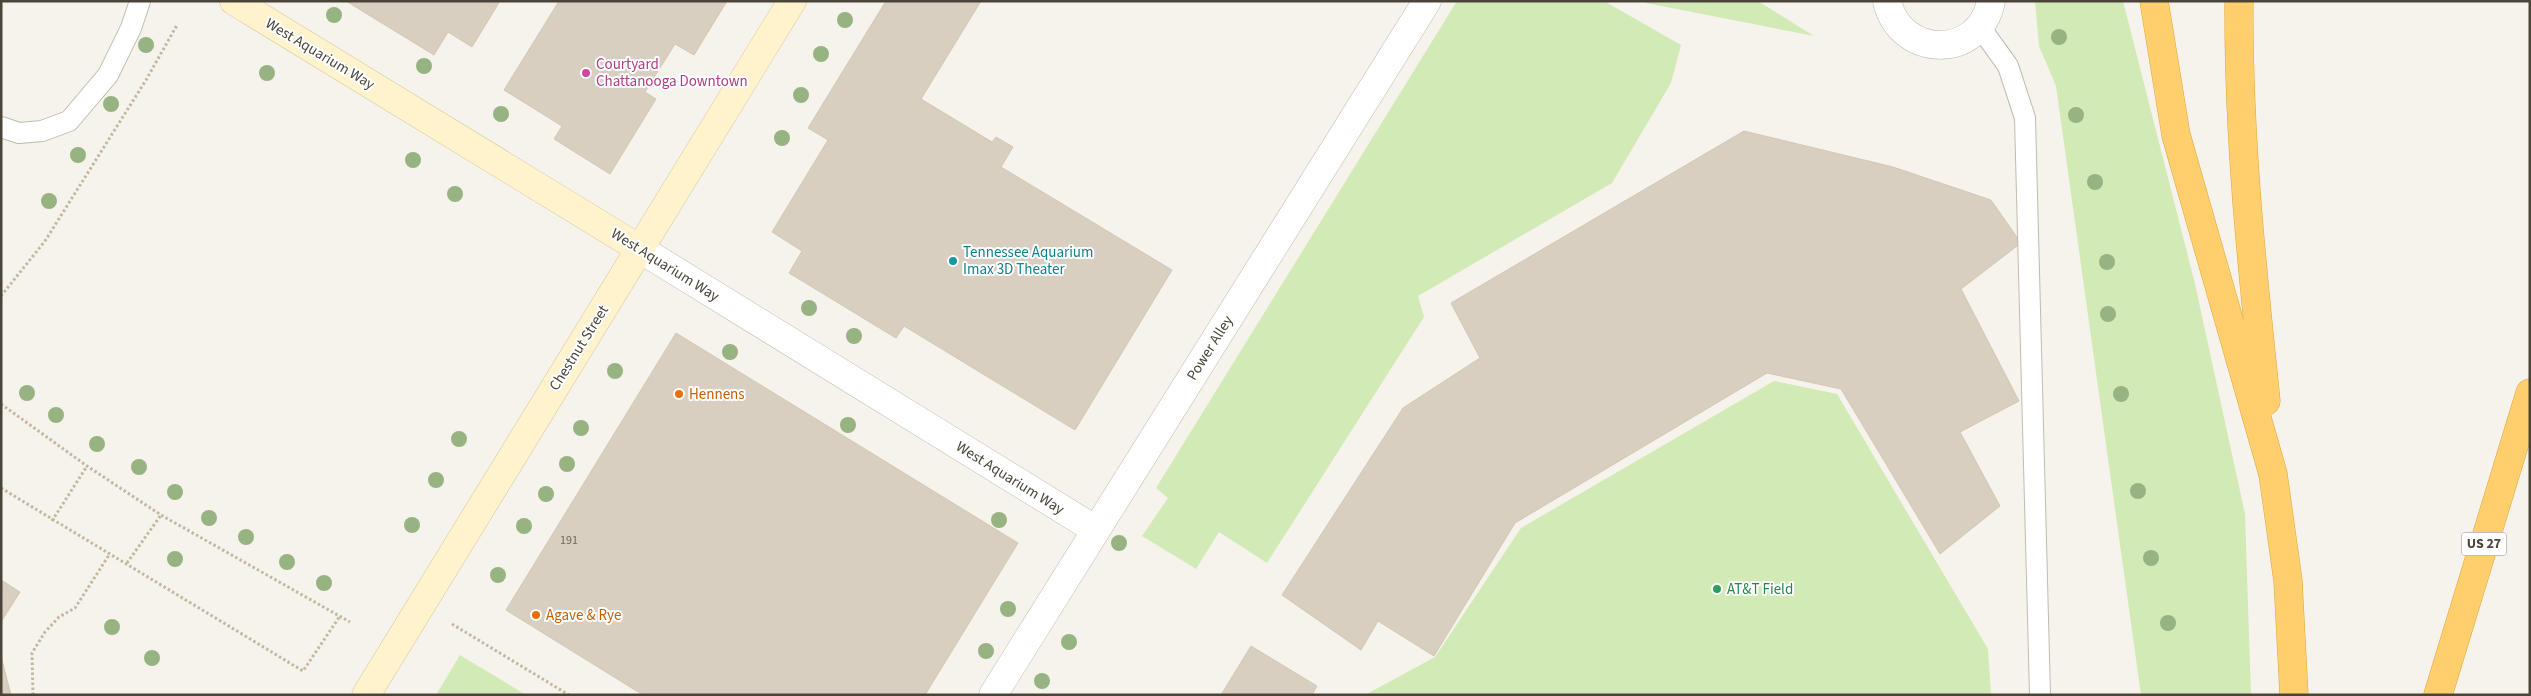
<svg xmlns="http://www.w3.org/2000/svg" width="2531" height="696" font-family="'Source Sans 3',sans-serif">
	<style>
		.green { fill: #d2eab5 }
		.building { fill: #d8cfc1; stroke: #d3c7b4 }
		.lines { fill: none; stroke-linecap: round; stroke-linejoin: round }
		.lane-casing { stroke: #c2bbae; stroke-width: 22 }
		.street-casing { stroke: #c2bbae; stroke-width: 29 }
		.secondary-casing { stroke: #d6c79b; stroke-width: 29 }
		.highway-casing { stroke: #e0a43c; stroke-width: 29 }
		.path { stroke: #c4b79f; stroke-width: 3; stroke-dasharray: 2.5 2.5; stroke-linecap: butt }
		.lane { stroke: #fff; stroke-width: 20 }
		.street { stroke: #fff; stroke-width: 28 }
		.secondary { stroke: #fff3cd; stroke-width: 28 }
		.highway { stroke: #ffcf6e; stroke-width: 28 }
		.tree { fill: #97b381 }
		.hotel-dot { fill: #d1479c; stroke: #fff; stroke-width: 2 }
		.culture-dot { fill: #0f9aa8; stroke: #fff; stroke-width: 2 }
		.food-dot { fill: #e8710a; stroke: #fff; stroke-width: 2 }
		.leisure-dot { fill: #2e9e5b; stroke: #fff; stroke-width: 2 }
		.labels { text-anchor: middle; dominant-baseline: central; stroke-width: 4; stroke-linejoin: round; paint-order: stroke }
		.number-label { font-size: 12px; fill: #6e675b }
		.shield { fill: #fff; stroke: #817c74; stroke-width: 1 }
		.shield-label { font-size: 14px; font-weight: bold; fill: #4b4439 }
		.street-label { font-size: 15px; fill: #4b4439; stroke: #fff }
		.hotel-label { font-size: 15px; fill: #b23c85; stroke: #fff; text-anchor: start }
		.culture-label { font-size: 15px; fill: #0d838f; stroke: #fff; text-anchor: start }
		.food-label { font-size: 15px; fill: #c56008; stroke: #fff; text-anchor: start }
		.leisure-label { font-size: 15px; fill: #27864d; stroke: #fff; text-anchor: start }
	</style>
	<rect width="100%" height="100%" fill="#f6f3ec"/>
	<g class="green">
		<polygon points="1457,1 1604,1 1681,45 1671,83 1612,183 1418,296 1424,317 1267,563 1219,532 1196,569 1142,536 1168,498 1156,488"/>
		<polygon points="1643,1 1758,1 1814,36 1646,3"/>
		<polygon points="2035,1 2123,1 2195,284 2245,514 2251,695 2141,695 2056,86 2039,46"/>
		<polygon points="1774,381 1837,394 1988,649 1991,695 1365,695 1435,657 1521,528"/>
		<polygon points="460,655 526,695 436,695"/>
	</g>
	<g class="building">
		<polygon points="346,1 500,1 472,47 448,32 434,55"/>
		<polygon points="559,1 727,1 694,55 675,44 645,92 656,99 610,174 554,139 562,126 504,90"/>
		<polygon points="886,1 981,1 921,99 992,142 996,137 1013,147 1001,167 1172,270 1075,430 904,326 896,338 789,273 802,251 772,232 828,140 808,128"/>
		<polygon points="1744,131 1893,167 1991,200 2021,243 1961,289 2019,401 1960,432 2000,506 1940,554 1841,389 1767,373 1515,523 1434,656 1378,621 1361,650 1282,595 1403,408 1480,358 1451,303"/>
		<polygon points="676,333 1018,543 925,695 643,695 506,610"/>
		<polygon points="1,580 20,592 1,622"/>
		<polygon points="1251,646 1317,686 1312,695 1221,695"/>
		<polygon points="1,656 11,695 1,695"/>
	</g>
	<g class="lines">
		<g class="lane-casing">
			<g id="lane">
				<polyline points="1980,27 2008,66 2025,118 2040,695"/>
				<polyline points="1,127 19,133 42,131 69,121 108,75 131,28 140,1"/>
			</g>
		</g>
		<g class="street-casing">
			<g id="street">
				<path d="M1887 1C1900 59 1980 60 1991 1"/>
				<polyline points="640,249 1096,530"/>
				<polyline points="993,695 1427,1"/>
			</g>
		</g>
		<g class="secondary-casing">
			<g id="secondary">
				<polyline points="234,1 640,249"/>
				<polyline points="366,695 792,1"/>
			</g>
		</g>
		<g class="highway-casing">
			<g id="highway">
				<polyline points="2154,1 2176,135 2273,474 2288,581 2294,695"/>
				<path d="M2239 1C2238 135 2252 268 2266 401"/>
				<polyline points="2438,695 2530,393"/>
			</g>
		</g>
		<g class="path">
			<polyline points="1,296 45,241 146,80 177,25"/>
			<polyline points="1,404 87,466 161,515 350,622"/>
			<polyline points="1,488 303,671 340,616"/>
			<polyline points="52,521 87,466"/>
			<polyline points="127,563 161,515"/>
			<polyline points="452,624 569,695"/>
			<polyline points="33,695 32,653 45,632 59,617 75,608 109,555"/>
		</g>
		<use href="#lane" class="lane"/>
		<use href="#street" class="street"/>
		<use href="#secondary" class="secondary"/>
		<use href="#highway" class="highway"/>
	</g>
	<g class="tree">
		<circle cx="334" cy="15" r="8"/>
		<circle cx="845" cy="20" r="8"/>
		<circle cx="2059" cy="37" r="8"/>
		<circle cx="146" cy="45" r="8"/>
		<circle cx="821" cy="54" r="8"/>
		<circle cx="424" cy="66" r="8"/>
		<circle cx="267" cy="73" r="8"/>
		<circle cx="801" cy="95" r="8"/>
		<circle cx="111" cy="104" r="8"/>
		<circle cx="501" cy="114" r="8"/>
		<circle cx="2076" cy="115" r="8"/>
		<circle cx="782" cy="138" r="8"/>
		<circle cx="78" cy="155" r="8"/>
		<circle cx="413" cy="160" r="8"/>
		<circle cx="2095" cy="182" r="8"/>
		<circle cx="455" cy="194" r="8"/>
		<circle cx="49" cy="201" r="8"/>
		<circle cx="2107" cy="262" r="8"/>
		<circle cx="809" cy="308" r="8"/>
		<circle cx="2108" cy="314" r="8"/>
		<circle cx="854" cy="336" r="8"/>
		<circle cx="730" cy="352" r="8"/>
		<circle cx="615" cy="371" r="8"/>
		<circle cx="27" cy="393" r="8"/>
		<circle cx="2121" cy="394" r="8"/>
		<circle cx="56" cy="415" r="8"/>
		<circle cx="848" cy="425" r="8"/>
		<circle cx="581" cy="428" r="8"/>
		<circle cx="459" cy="439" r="8"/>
		<circle cx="97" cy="444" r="8"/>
		<circle cx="567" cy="464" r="8"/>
		<circle cx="139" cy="467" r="8"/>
		<circle cx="436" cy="480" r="8"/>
		<circle cx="2138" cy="491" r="8"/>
		<circle cx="175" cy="492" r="8"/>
		<circle cx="546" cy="494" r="8"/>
		<circle cx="209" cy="518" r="8"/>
		<circle cx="999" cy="520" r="8"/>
		<circle cx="412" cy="525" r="8"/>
		<circle cx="524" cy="526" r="8"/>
		<circle cx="246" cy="537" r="8"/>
		<circle cx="1119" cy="543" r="8"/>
		<circle cx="2151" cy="558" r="8"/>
		<circle cx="175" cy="559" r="8"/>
		<circle cx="287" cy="562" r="8"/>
		<circle cx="498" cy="575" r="8"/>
		<circle cx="324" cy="583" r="8"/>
		<circle cx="1008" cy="609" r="8"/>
		<circle cx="2168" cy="623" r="8"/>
		<circle cx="112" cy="627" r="8"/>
		<circle cx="1069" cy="642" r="8"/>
		<circle cx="986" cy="651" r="8"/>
		<circle cx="152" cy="658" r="8"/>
		<circle cx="1042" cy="681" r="8"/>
	</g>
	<circle class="hotel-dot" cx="586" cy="73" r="5"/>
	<circle class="culture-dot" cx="953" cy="261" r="5"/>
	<g class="food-dot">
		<circle cx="679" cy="394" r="5"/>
		<circle cx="536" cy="615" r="5"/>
	</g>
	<circle class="leisure-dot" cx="1717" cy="589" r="5"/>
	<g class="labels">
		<g class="number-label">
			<text x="569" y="540">191</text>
		</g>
		<rect class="shield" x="2461.5" y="532.5" width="45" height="23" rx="4"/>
		<g class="shield-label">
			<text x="2484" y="544">US 27</text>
		</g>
		<g class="street-label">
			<text transform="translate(320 54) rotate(31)">West Aquarium Way</text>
			<text transform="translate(665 265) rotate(32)">West Aquarium Way</text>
			<text transform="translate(579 348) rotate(-58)">Chestnut Street</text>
			<text transform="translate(1210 348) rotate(-58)">Power Alley</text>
			<text transform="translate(1010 478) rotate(32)">West Aquarium Way</text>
		</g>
		<g class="hotel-label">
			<text x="596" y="64">Courtyard<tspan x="596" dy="17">Chattanooga Downtown</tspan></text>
		</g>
		<g class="culture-label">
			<text x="963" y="252">Tennessee Aquarium<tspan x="963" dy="17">Imax 3D Theater</tspan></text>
		</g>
		<g class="food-label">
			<text x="689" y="394">Hennens</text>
			<text x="546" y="615">Agave &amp; Rye</text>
		</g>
		<g class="leisure-label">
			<text x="1727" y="589">AT&amp;T Field</text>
		</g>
	</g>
	<rect width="2531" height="696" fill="none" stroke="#4b4439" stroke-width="5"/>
</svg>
